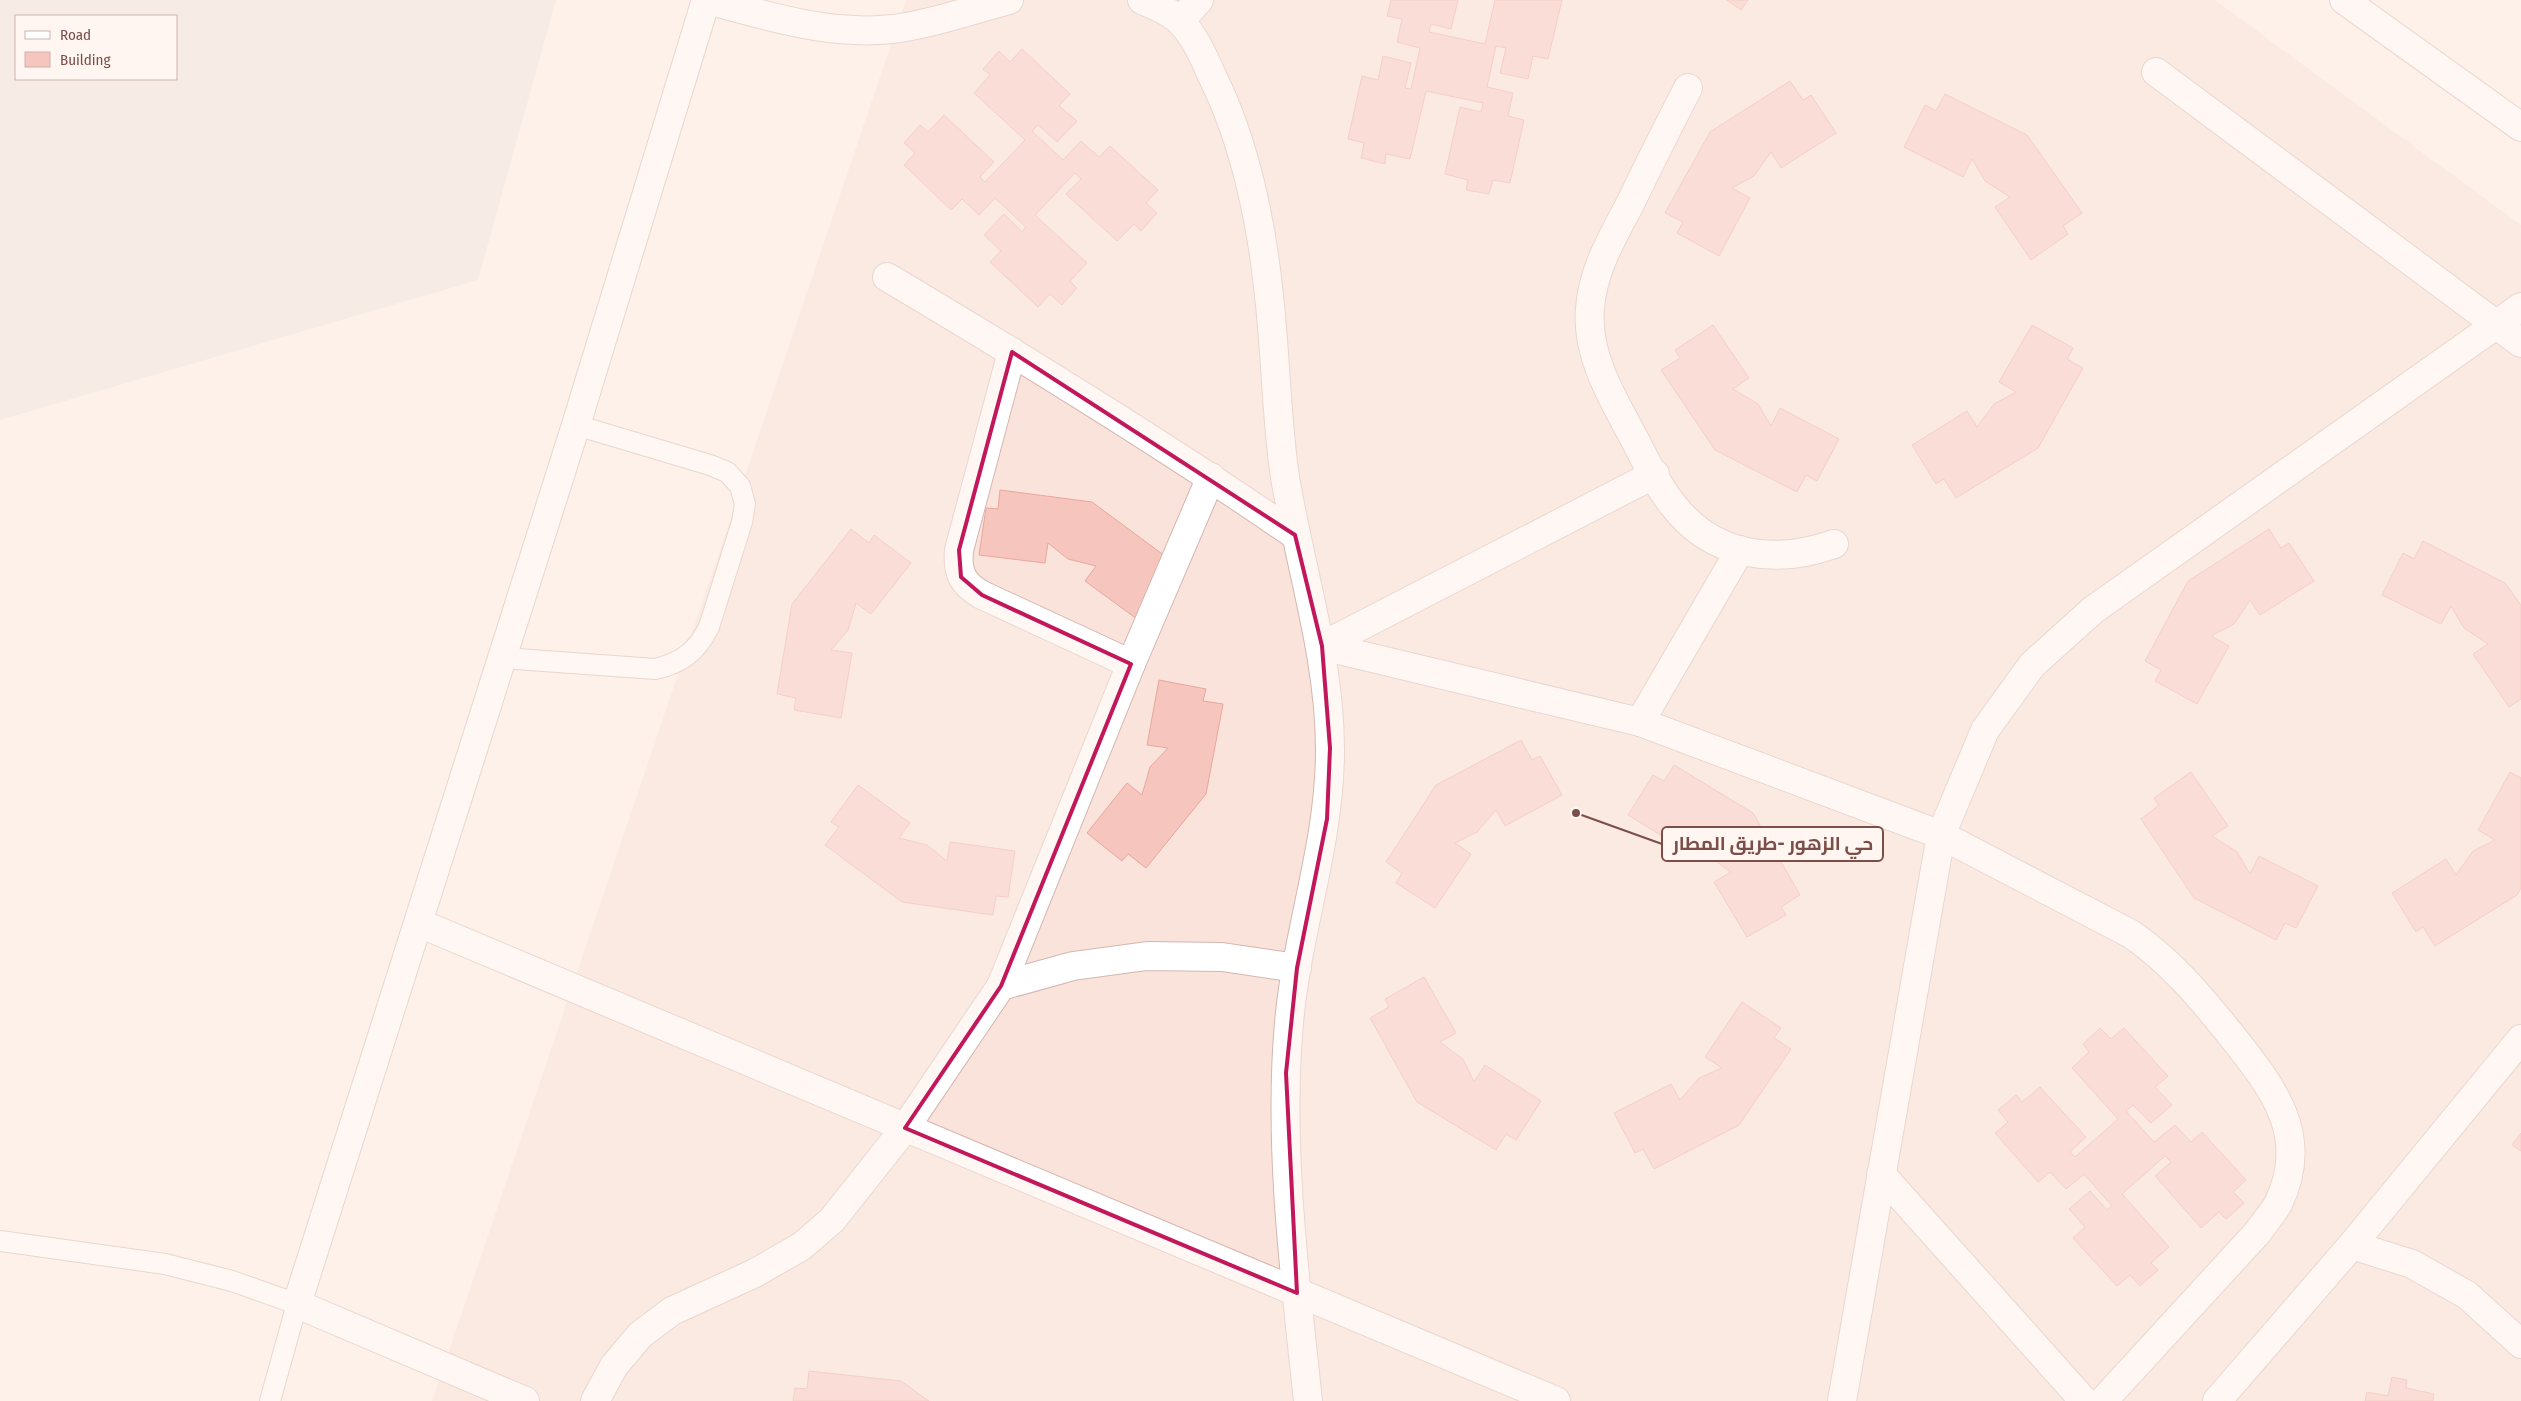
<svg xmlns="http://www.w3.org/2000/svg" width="2521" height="1401" font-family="'Fira Sans Condensed',Cairo,sans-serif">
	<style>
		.residential { fill: #f9e3da }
		.industrial { fill: #efe5e2; fill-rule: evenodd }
		.building { fill: #f6c6be; stroke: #eaa69d }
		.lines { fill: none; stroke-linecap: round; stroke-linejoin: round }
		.service-casing { stroke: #d5b6b0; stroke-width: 22 }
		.minor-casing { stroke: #d5b6b0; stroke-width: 30 }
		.secondary-casing { stroke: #dab7af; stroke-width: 30 }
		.service { stroke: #fff; stroke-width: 20 }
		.minor { stroke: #fff; stroke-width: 28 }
		.secondary { stroke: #fff; stroke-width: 28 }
		.marked { fill: none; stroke: #c2185b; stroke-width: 4; stroke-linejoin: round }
		.leader { fill: none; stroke: #7c4e49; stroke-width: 2 }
		.callout-dot { fill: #7c4e49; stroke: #fff6f2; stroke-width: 2 }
		.callout { fill: #fff6f2; stroke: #7c4e49; stroke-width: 2 }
		.callout-label { font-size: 19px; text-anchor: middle; font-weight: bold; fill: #7c4e49 }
	</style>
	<rect width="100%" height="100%" fill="#fef1e9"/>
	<polygon class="residential" points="906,0 2215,0 2521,225 2521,1401 432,1401"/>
	<path class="industrial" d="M0 0H556L478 280 0 420ZM16 16H176V79H16Z"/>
	<g class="building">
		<polygon points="1391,0 1458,0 1451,29 1431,24 1429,32 1485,44 1495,0 1562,0 1548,59 1533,56 1528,79 1500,73 1506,48 1496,46 1487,87 1513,93 1508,116 1524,120 1510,183 1493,180 1489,194 1466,190 1468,180 1445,174 1460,107 1481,112 1483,103 1426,91 1410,159 1386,154 1385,164 1361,158 1364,143 1348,139 1362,76 1378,80 1383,56 1411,63 1405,88 1411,89 1420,48 1397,42 1402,19 1387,16"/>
		<polygon points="1727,0 1748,0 1741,10"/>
		<polygon points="1022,49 1070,94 1059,106 1077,121 1057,142 1038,125 1032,131 1063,160 1081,141 1099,157 1110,146 1158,190 1146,203 1157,213 1141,231 1134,224 1117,241 1066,194 1081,179 1075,173 1035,215 1087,263 1070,281 1077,288 1062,305 1050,294 1038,307 990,262 1001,251 984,235 1004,214 1022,232 1026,227 995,198 979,215 962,199 951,210 904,165 915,153 904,143 920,125 928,132 944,115 994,162 980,177 985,182 1025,140 974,93 990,75 983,69 999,51 1010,62"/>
		<polygon points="1790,81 1803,100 1811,95 1836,133 1781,168 1771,152 1754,176 1732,188 1750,198 1719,256 1677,233 1683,222 1665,213 1710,132"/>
		<polygon points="1945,94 2027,135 2082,213 2063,226 2068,234 2031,260 1995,207 2010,197 1985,181 1972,159 1963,177 1904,147 1925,105 1936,111"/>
		<polygon points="1713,325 1749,378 1733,389 1758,404 1771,426 1780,408 1839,439 1817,481 1806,475 1797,492 1715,450 1661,370 1680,358 1675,350"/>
		<polygon points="2032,325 2073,348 2067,359 2083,368 2038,448 1956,498 1944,479 1936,484 1912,445 1967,411 1977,427 1994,404 2016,392 1999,382"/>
		<polygon points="1000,490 1092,502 1169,559 1137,619 1085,581 1096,566 1068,559 1048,543 1045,563 979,555 986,508 998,509"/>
		<polygon points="851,529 869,543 874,535 911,563 871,614 856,603 848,630 831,650 852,653 841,718 794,710 796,698 777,694 792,604"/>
		<polygon points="2269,529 2281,548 2289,543 2314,581 2260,615 2250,600 2234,624 2211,636 2229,646 2197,704 2155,681 2161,670 2145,661 2188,581"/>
		<polygon points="2423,541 2505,583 2521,605 2521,699 2509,707 2473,654 2488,644 2464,628 2451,606 2441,624 2382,595 2403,553 2414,559"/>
		<polygon points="1159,680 1206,689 1203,701 1223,704 1206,794 1146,868 1128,854 1122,861 1087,833 1127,783 1142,795 1150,767 1168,748 1147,745"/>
		<polygon points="1521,740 1532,760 1540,756 1562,795 1505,826 1496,810 1477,832 1455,843 1471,854 1435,908 1396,883 1402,873 1386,862 1436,785"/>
		<polygon points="1674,765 1753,813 1800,895 1781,907 1786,915 1747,937 1714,882 1731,872 1707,855 1696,832 1685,850 1628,815 1653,775 1664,781"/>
		<polygon points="2191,772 2228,826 2212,836 2237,852 2250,874 2259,856 2318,886 2296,928 2285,923 2276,940 2194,898 2141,819 2159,805 2154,798"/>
		<polygon points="2510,772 2521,778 2521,888 2517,895 2435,946 2423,927 2416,932 2392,893 2446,859 2456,875 2473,851 2495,840 2478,830"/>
		<polygon points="858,785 910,823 899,838 927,845 947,861 950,842 1015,851 1008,897 996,896 993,915 902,902 825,845 839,827 831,822"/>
		<polygon points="1424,977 1456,1033 1440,1042 1463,1059 1474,1082 1485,1065 1541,1101 1516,1140 1506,1134 1496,1150 1417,1102 1370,1018 1389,1007 1385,999"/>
		<polygon points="1742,1002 1781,1028 1774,1038 1791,1049 1739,1125 1654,1169 1643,1149 1635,1153 1614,1113 1671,1084 1680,1100 1699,1078 1722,1068 1705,1057"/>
		<polygon points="2100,1028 2111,1039 2124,1028 2168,1076 2155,1087 2172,1105 2151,1123 2133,1105 2126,1111 2154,1142 2175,1125 2191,1142 2202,1132 2246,1180 2233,1192 2244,1203 2226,1219 2219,1212 2201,1228 2155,1176 2171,1162 2165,1156 2122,1194 2169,1247 2151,1263 2158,1270 2140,1286 2130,1275 2117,1286 2073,1238 2085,1227 2069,1209 2090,1191 2107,1210 2112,1206 2084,1174 2066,1189 2050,1172 2038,1182 1995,1133 2008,1122 1998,1110 2016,1095 2022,1102 2040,1087 2086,1137 2070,1152 2075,1157 2118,1119 2072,1068 2089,1052 2083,1044"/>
		<polygon points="2521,1133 2521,1151 2512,1145"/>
		<polygon points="809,1371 901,1381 929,1401 793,1401 795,1388 807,1389"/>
		<polygon points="2392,1377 2407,1380 2406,1388 2434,1394 2433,1401 2365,1401 2367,1392 2388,1396"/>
	</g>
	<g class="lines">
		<g class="service-casing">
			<g id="service">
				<path d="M503 658 655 669C682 663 697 651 709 627L742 522 745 504 740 486 727 472 710 465 576 425"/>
				<polyline points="0,1241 165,1264 232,1281 297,1304 270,1401"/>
			</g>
		</g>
		<g class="minor-casing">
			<g id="minor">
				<path d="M707 0C772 17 838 39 906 27 941 21 975 9 1009 0"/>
				<path d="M1142 0C1154 5 1171 12 1180 21 1195 36 1205 60 1213 78 1245 142 1262 225 1269 296 1276 356 1276 417 1285 477 1300 568 1330 657 1330 750 1330 845 1297 930 1289 1023 1278 1145 1295 1279 1308 1401"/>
				<polyline points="1180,21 1199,0"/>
				<polyline points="2156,72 2521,343"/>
				<path d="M1688 88C1669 125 1650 162 1632 200 1614 235 1593 268 1590 308 1586 352 1609 392 1629 429 1643 454 1655 483 1673 505 1713 557 1775 565 1834 544"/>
				<path d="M887 277C1025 359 1162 443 1295 535"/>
				<path d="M1012 352 959 550C957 572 962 584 982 595L1131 664"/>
				<path d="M1322 646 1640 722 1941 835 2131 934C2170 961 2198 994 2227 1030 2269 1083 2313 1133 2278 1204 2273 1213 2264 1223 2258 1232L2103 1401"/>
				<polyline points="1322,646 1655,474"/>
				<polyline points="1640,722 1740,550"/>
				<polyline points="419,923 1556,1401"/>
				<polyline points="1001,986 1073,966 1147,956 1222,957 1297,968"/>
				<polyline points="1881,1174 2084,1401"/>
				<polyline points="2352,1245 2412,1264 2467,1295 2521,1344"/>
				<polyline points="525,1401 297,1304 576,425 706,0"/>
				<polyline points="595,1401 614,1366 640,1335 672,1311 755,1273 802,1246 832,1220 905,1128 1001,986 1131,664 1211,477"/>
				<polyline points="1842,1401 1941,835 1985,730 2032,665 2093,610 2521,307"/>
				<polyline points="2217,1401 2352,1245 2521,1039"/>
			</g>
		</g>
		<g class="secondary-casing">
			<polyline id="secondary" points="2344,0 2521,127"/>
		</g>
		<use href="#service" class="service"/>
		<use href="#minor" class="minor"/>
		<use href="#secondary" class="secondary"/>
	</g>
	<path d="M0 0H2521V1401H0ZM1012 352 1295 535 1322 646 1330 748 1327 819 1297 968 1286 1073 1297 1293 905 1128 1001 986 1131 664 982 595 961 577 959 550Z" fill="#fef1e9" fill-opacity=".55" fill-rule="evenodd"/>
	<path class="marked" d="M1012 352 1295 535 1322 646 1330 748 1327 819 1297 968 1286 1073 1297 1293 905 1128 1001 986 1131 664 982 595 961 577 959 550Z"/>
	<path class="leader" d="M1576 813L1662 844"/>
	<circle class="callout-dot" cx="1576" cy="813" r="5"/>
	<rect class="callout" x="1662" y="827" width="221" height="34" rx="5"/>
	<g class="callout-label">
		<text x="1773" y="850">حي الزهور -طريق المطار</text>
	</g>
	<rect x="15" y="15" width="162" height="65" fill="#fff6f2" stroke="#cbb3ae"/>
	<rect x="25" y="31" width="25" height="8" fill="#ffffff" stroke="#cbb3ae"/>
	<text x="60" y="40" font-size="15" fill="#7c4e49">Road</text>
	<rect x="25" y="52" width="25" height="15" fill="#f6c6be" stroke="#cbb3ae"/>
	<text x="60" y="65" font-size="15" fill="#7c4e49">Building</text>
</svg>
